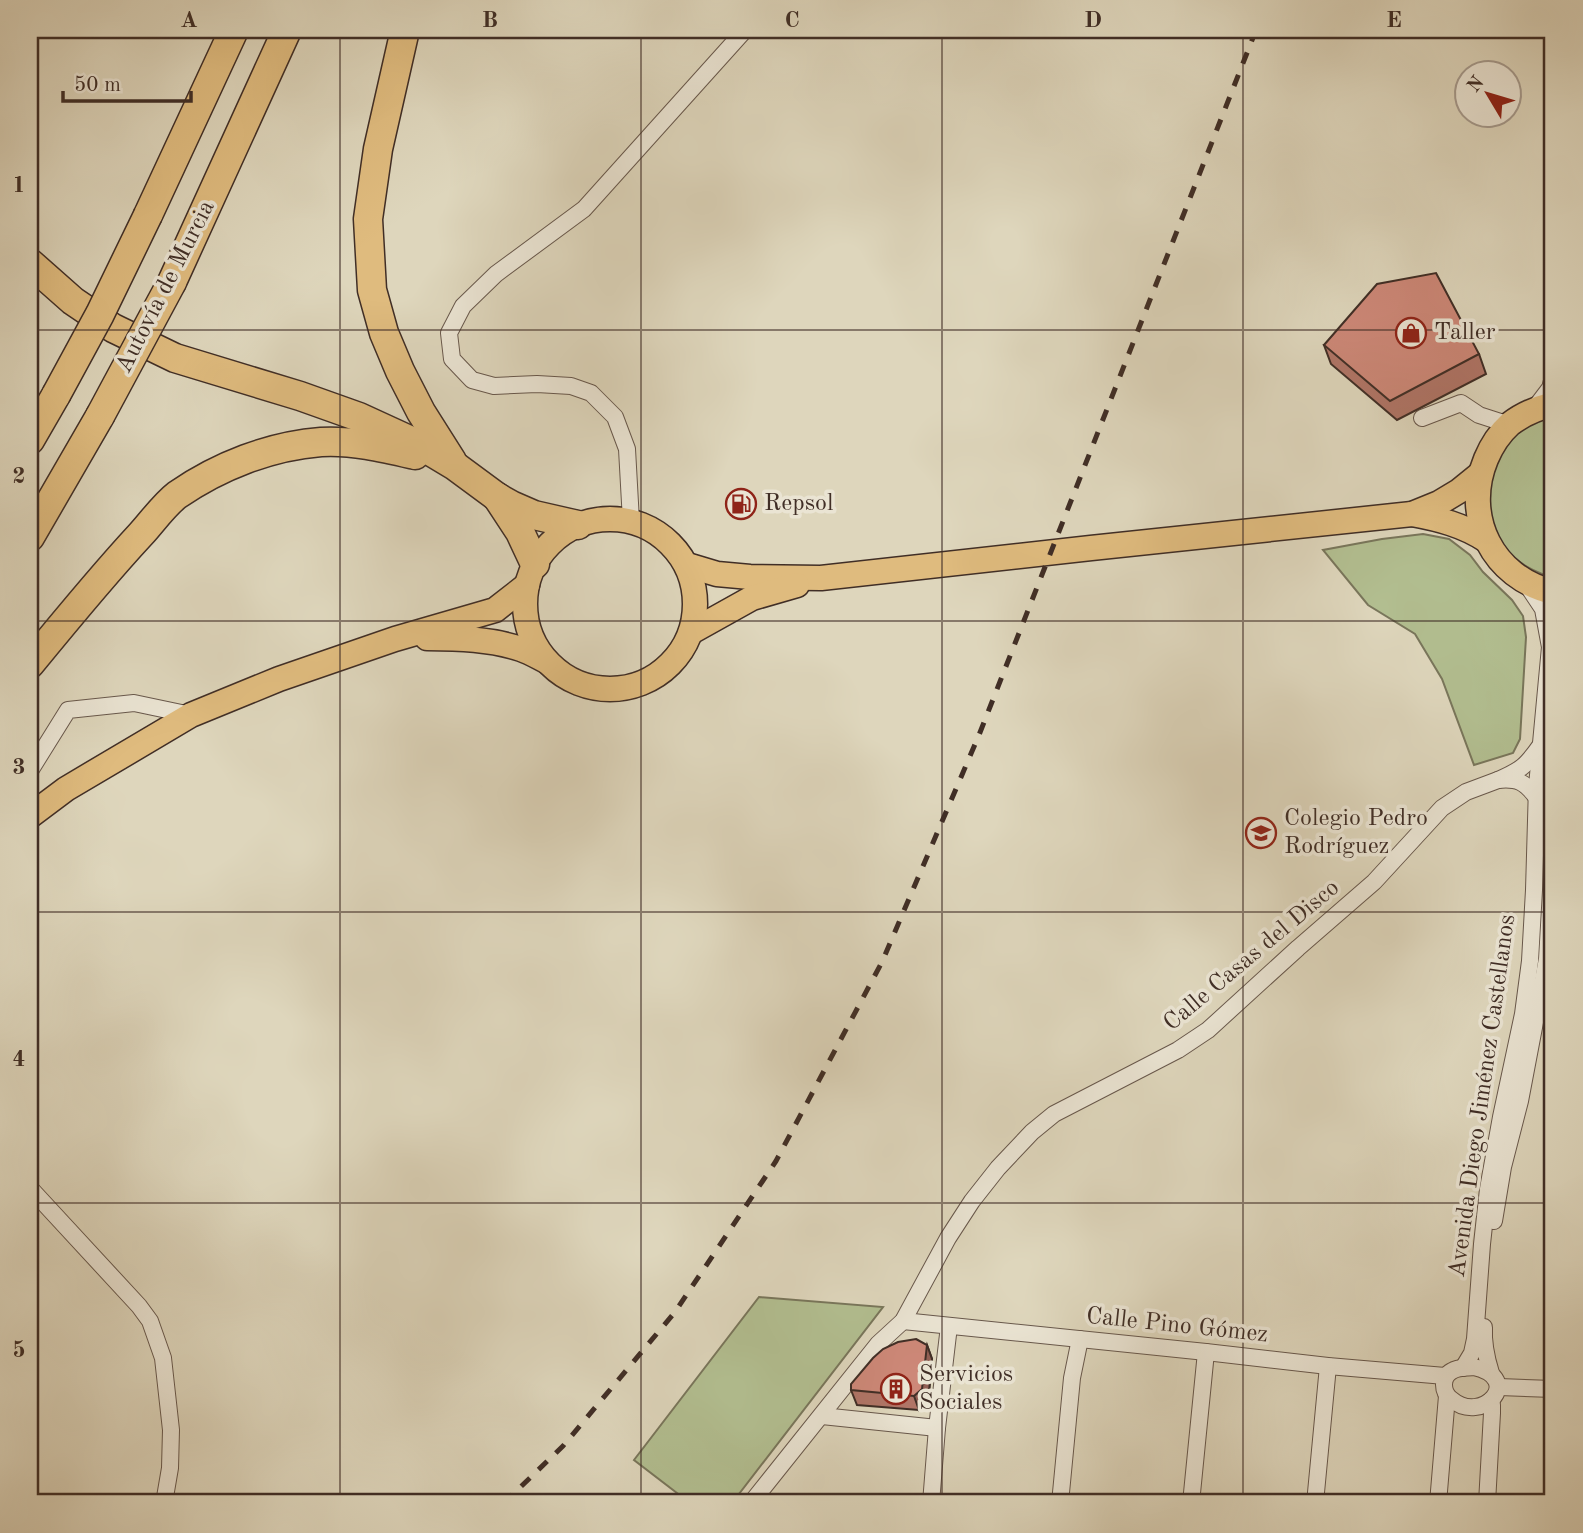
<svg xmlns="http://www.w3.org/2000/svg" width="1583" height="1533" font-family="'Old Standard TT',serif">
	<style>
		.green { fill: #b2be90; stroke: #79765b; stroke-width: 2 }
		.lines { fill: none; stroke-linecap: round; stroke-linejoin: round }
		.minor-casing { stroke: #68584c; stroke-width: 18 }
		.primary-casing { stroke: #402e26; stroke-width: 27 }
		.motorway-casing { stroke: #402e26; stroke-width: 31 }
		.minor { stroke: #eae4d3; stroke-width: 16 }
		.primary { stroke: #dfbb7e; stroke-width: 24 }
		.motorway { stroke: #dfbb7e; stroke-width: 28 }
		.rail { stroke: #402e26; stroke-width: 5; stroke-dasharray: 12 12; stroke-linecap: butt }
		.motorway-bridge-casing { stroke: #402e26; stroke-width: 31; stroke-linecap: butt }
		.motorway-bridge { stroke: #dfbb7e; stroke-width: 28 }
		.wall { fill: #b07567; stroke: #402e26; stroke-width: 2 }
		.shaded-wall { fill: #905f54; stroke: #402e26; stroke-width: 2 }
		.building { fill: #cd8878; stroke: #402e26; stroke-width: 2 }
		.grid { fill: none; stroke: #402e26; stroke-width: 2; stroke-opacity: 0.55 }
		.labels { text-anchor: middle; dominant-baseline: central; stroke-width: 7; stroke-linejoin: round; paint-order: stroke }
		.street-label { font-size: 24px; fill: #402e26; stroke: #eae4d3 }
		.poi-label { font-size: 24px; fill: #402e26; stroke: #eae4d3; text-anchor: start }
		.neatline { fill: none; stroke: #402e26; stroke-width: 2.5 }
		.grid-label { font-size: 23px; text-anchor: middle; font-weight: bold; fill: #402e26 }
	</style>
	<rect width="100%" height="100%" fill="#ded6bc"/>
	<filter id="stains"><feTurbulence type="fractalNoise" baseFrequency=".00286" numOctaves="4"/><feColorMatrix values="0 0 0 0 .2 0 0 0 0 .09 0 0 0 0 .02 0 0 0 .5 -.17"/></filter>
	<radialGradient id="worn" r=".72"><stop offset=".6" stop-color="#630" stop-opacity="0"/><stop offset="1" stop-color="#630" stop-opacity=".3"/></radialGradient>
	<g class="green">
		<path d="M1553 415V578C1539 573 1526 568 1515 558 1483 529 1482 477 1508 443 1519 428 1536 422 1553 415Z"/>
		<polygon points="1423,534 1449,539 1470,555 1483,572 1512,600 1523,616 1526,637 1520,739 1513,753 1474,765 1442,679 1415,634 1368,605 1323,550 1382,539"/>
		<polygon points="759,1297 883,1307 732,1503 690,1503 634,1460"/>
	</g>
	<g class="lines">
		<g class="minor-casing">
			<g id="minor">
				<polyline points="1534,409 1550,388 1553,377"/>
				<polyline points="1422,418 1461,403 1479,415 1510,425"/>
				<polyline points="631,521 627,449 615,417 591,393 571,386 537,384 494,386 472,380 452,359 449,333 463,306 496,274 584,209 745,30"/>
				<polyline points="30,771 68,710 134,703 191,715"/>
				<path d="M1537 798C1525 782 1518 778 1498 780 1521 770 1526 766 1540 746"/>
				<polyline points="30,1188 139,1306 150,1321 163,1358 171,1430 170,1468 164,1503"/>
				<polyline points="1494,1221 1503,1167 1520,1101 1547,959 1553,857"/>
				<polyline points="903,1321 1206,1352 1328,1366 1445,1376"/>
				<path d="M1484 1327C1483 1344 1486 1357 1491 1373"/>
				<path d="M1474 1367C1525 1379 1482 1426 1451 1399 1442 1392 1441 1377 1452 1371 1458 1367 1467 1368 1474 1367Z"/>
				<polyline points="1463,1368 1472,1353 1475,1339 1482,1244 1488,1189 1501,1117 1523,1014 1530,961 1534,890 1537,786 1550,647 1543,609 1525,582"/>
				<polyline points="1499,1387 1553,1389"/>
				<polyline points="822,1416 937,1428"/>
				<polyline points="751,1503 878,1344 903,1321 948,1238 972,1201 998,1168 1032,1132 1054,1114 1178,1050 1208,1030 1298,948 1374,882 1442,808 1466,792 1498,780"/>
				<polyline points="931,1503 937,1428 949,1326"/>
				<polyline points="1060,1503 1072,1378 1080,1339"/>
				<polyline points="1191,1503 1206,1352"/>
				<polyline points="1315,1503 1328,1366"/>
				<polyline points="1438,1503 1447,1396"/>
				<polyline points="1487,1503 1492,1413 1492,1405 1490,1401"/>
			</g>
		</g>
		<g class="primary-casing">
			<g id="primary">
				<path d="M1553 404C1538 408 1523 414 1510 424 1500 433 1491 447 1486 459 1462 517 1493 578 1553 592"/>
				<path d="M1412 514C1439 519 1463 525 1486 540"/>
				<circle cx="610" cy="604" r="85"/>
				<polyline points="687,565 717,574 750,577 821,578 1091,548 1412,514 1439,503 1459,491 1480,474"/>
				<polyline points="691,632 752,598 797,585"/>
				<path d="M427 638C458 638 491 639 521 649 530 652 538 657 546 661"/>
				<polyline points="30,816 66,789 191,715 279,679 395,639 495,610 527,585"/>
			</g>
		</g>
		<g class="motorway-casing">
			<g id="motorway">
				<polyline points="405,30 378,149 368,219 372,290 384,333 400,371 421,412 452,461"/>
				<polyline points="148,215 234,30"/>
				<polyline points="30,263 73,301 113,328 175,358 300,396 359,417 420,445 455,466 497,497 511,505 534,515 578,525"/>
				<polyline points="172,282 287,30"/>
				<polyline points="30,440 56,395"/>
				<polyline points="497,497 520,532 535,564"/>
				<polyline points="30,537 100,416"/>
				<path d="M30 664C66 620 102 576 141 534 152 522 164 505 177 495 219 466 270 446 321 442 352 440 385 448 415 455"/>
			</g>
		</g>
		<use href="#minor" class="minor"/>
		<use href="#primary" class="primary"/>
		<use href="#motorway" class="motorway"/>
		<polyline class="rail" points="504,1503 563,1446 675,1312 776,1161 882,962 979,735 1256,30"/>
		<g class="motorway-bridge-casing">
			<g id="motorway-bridge">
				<polyline points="56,395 100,314 148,215"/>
				<polyline points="100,416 172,282"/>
			</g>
		</g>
		<use href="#motorway-bridge" class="motorway-bridge"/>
	</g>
	<g class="wall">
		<polygon points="1324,345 1479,354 1486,374 1397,420 1331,364"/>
		<polygon points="927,1345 932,1359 928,1403 919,1410 857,1405 851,1390"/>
	</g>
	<polygon class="shaded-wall" points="927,1345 932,1359 928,1403 919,1410 914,1396"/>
	<g class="building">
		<polygon points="1436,273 1479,354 1390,401 1324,345 1377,284"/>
		<polygon points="916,1339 927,1345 922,1389 914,1396 851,1390 851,1384 873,1358 883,1349 898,1342"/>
	</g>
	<path class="grid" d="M340 30V1503M641 30V1503M942 30V1503M1243 30V1503M30 330H1553M30 621H1553M30 912H1553M30 1203H1553"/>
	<defs>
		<g id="shop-ring" transform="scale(1.575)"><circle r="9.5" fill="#eae4d3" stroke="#8f2418" stroke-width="1.5"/><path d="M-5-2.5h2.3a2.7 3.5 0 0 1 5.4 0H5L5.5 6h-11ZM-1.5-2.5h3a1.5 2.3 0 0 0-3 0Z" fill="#8f2418"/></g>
		<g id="fuel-ring" transform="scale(1.575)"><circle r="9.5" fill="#eae4d3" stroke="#8f2418" stroke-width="1.5"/><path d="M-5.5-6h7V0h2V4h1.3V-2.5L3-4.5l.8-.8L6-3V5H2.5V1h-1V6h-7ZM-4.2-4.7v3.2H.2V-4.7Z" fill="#8f2418"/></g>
		<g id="school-ring" transform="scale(1.575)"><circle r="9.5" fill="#eae4d3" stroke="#8f2418" stroke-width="1.5"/><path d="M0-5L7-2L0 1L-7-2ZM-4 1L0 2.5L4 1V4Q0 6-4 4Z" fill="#8f2418"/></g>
		<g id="building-ring" transform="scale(1.575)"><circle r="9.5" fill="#eae4d3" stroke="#8f2418" stroke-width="1.5"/><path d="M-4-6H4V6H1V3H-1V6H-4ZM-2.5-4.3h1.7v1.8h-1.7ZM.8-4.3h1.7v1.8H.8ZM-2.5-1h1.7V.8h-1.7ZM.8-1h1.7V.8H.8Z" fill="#8f2418"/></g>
	</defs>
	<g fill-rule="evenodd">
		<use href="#shop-ring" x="1411" y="333"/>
		<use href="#fuel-ring" x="741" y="504"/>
		<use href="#school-ring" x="1261" y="833"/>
		<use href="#building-ring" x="896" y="1389"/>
	</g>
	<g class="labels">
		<g class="street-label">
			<text transform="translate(166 287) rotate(-63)">Autovía de Murcia</text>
			<text transform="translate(1252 956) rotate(-40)">Calle Casas del Disco</text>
			<text transform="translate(1483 1096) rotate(-82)">Avenida Diego Jiménez Castellanos</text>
			<text transform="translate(1177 1326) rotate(6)">Calle Pino Gómez</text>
		</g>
		<g class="poi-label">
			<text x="1434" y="333">Taller</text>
			<text x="764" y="504">Repsol</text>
			<text x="1284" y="819">Colegio Pedro<tspan x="1284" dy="28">Rodríguez</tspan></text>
			<text x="919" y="1375">Servicios<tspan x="919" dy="28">Sociales</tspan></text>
		</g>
	</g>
	<rect width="1583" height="1533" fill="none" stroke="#ded6bc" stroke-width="77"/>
	<g transform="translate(1488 94) rotate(308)"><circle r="33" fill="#eae4d3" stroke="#a69b8e" stroke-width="2"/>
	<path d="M0-5L12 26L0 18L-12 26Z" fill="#8f2418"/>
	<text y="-10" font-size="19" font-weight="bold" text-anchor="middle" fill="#402e26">N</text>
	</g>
	<path d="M63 91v10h128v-10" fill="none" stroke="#402e26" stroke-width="3.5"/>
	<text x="74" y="91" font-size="21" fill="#402e26" stroke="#eae4d3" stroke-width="5" paint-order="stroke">50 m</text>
	<rect x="38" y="38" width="1506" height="1456" class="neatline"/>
	<g class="grid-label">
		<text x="189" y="27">A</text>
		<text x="490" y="27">B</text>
		<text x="792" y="27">C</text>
		<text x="1093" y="27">D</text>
		<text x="1394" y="27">E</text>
		<text x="19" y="192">1</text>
		<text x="19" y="483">2</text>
		<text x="19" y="774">3</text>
		<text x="19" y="1066">4</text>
		<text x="19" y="1357">5</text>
	</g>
	<rect width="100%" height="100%" filter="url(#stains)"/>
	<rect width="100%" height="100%" fill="url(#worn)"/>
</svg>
